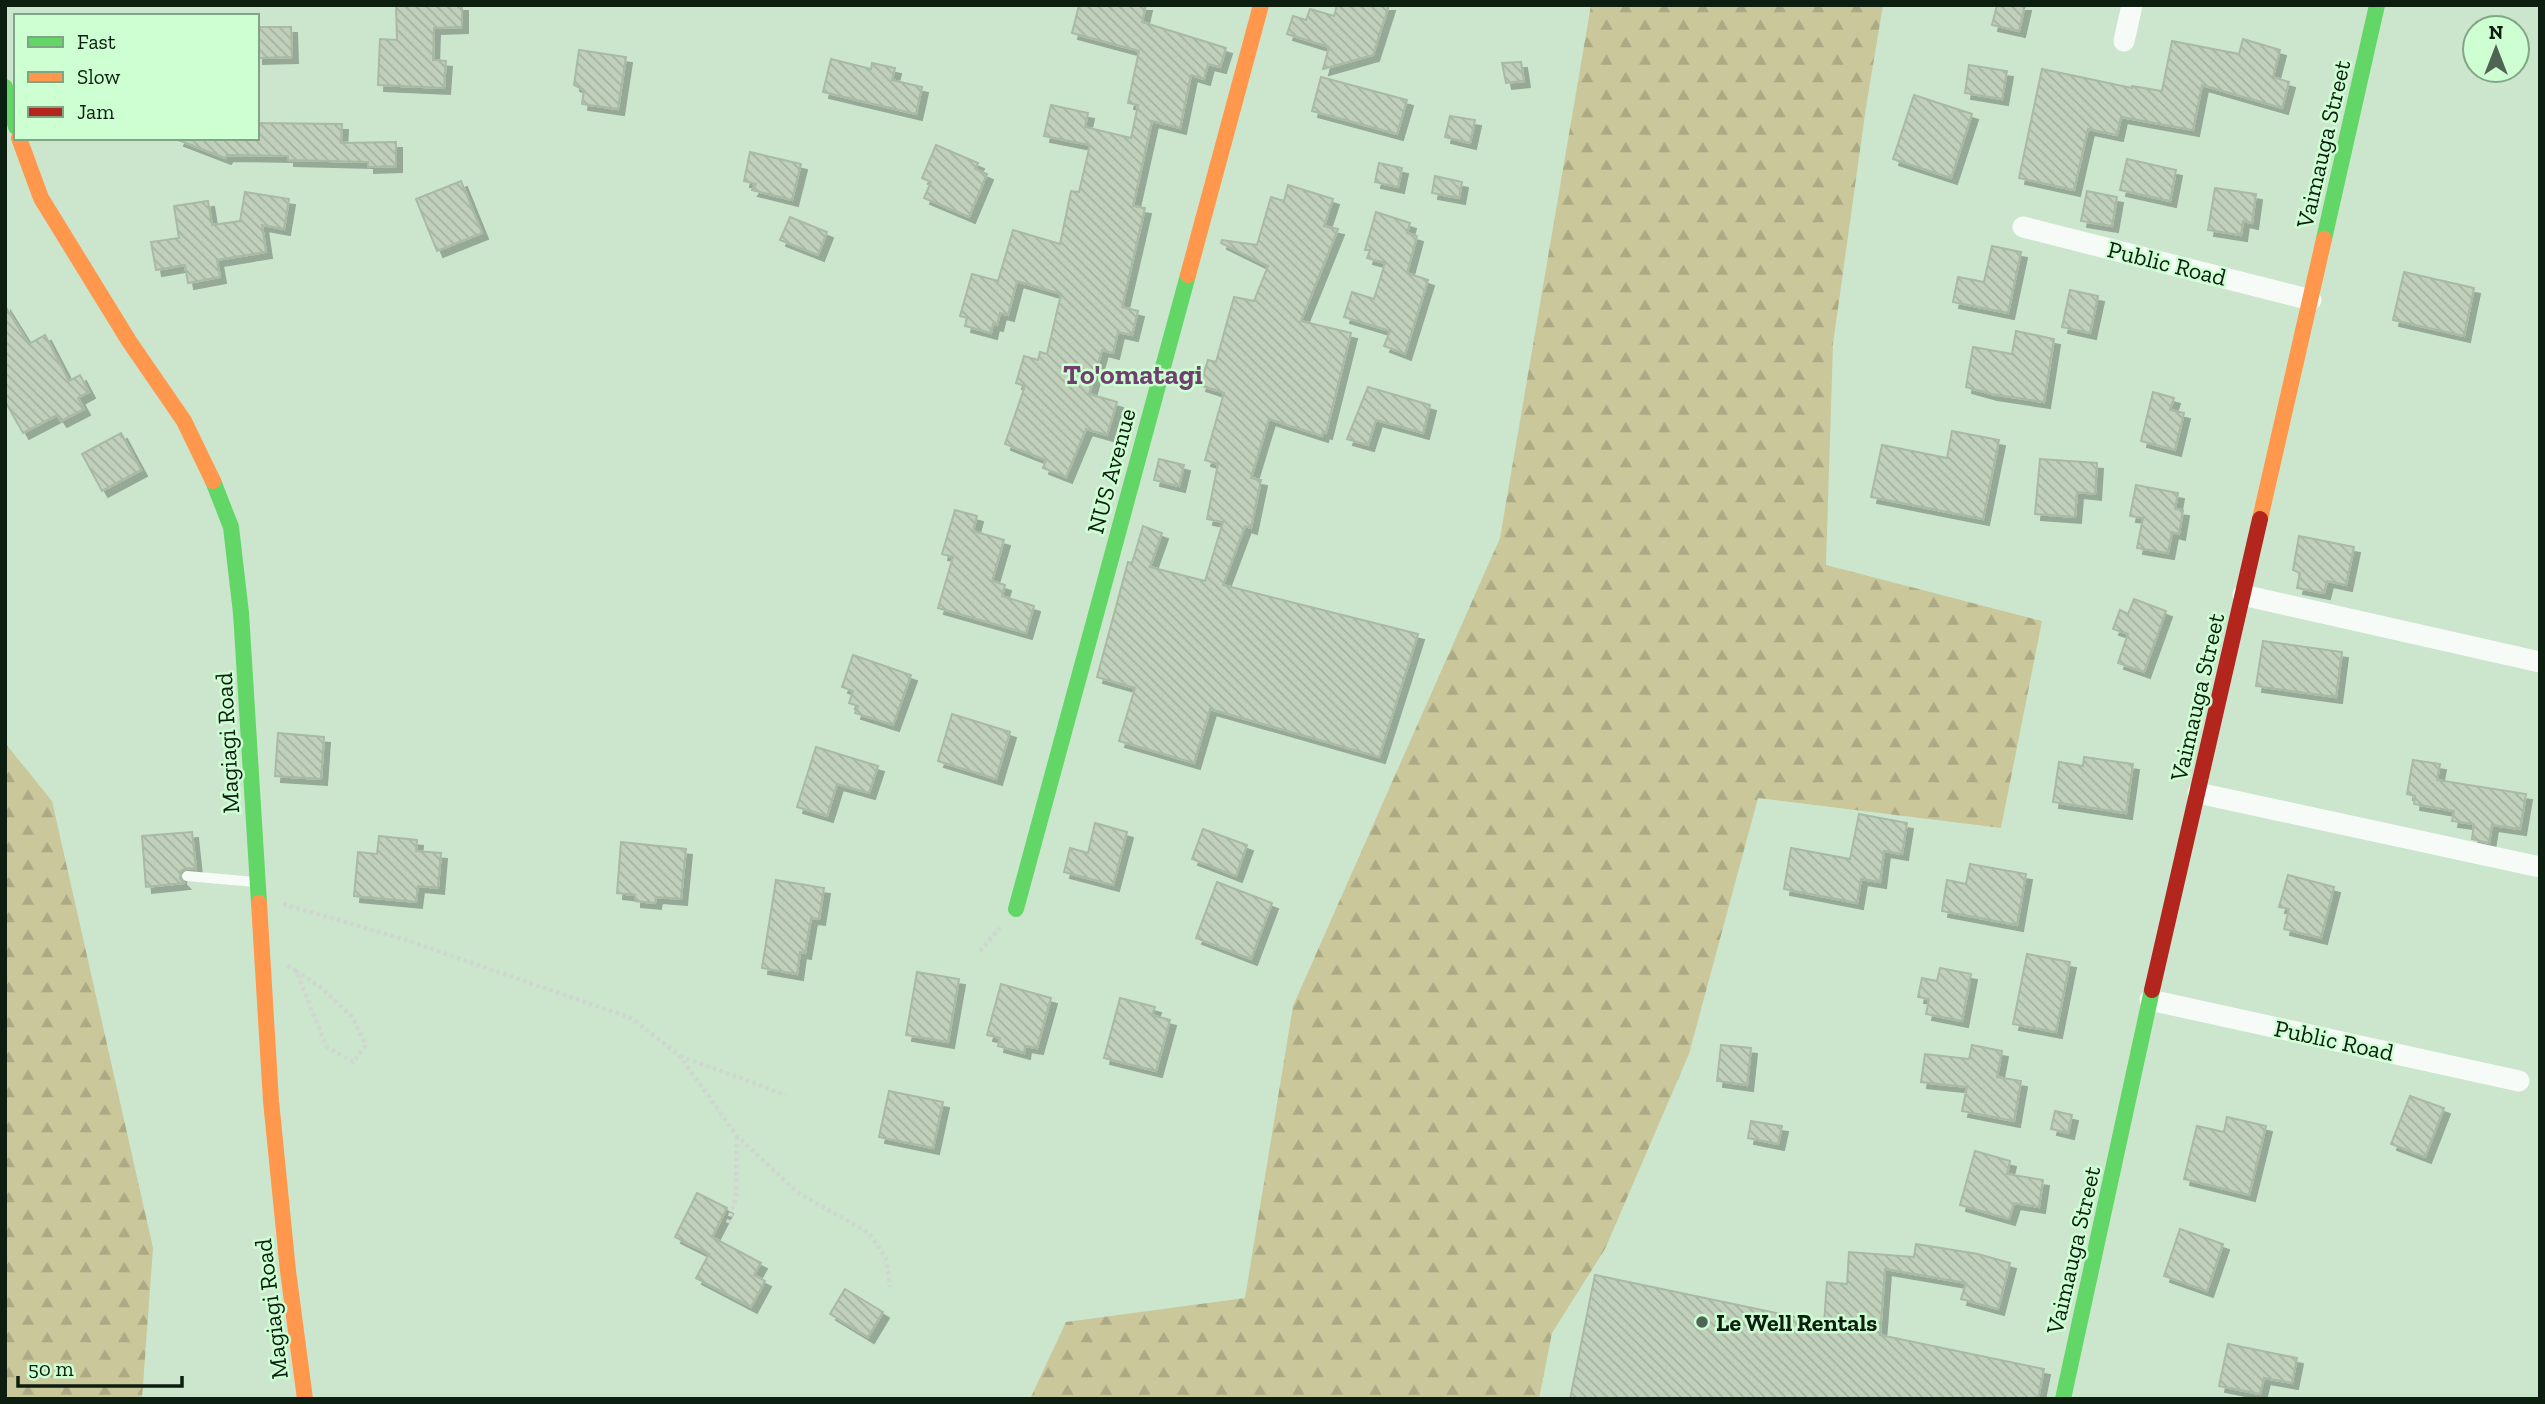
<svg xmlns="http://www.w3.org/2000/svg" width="2545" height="1404" font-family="'Zilla Slab',serif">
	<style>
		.forest { fill: url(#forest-firs) }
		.building { fill: url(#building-back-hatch); stroke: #a9b9a4; stroke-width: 2; filter: url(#shadow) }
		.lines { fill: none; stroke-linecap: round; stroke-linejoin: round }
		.path { stroke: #cfd7d0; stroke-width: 4.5; stroke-dasharray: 3.5 3.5; stroke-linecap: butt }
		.lane { stroke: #f7fbf8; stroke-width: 10 }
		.street { stroke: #f7fbf8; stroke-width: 21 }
		.fast { stroke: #63d668; stroke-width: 16 }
		.slow { stroke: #ff974d; stroke-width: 16 }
		.jam { stroke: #b3261e; stroke-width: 16 }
		.poi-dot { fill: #4f6452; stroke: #ceffd3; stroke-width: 2.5 }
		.labels { text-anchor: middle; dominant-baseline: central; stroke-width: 5; stroke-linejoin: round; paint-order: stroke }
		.street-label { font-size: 24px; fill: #0c1e0f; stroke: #ceffd3 }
		.poi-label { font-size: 24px; font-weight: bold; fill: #0c1e0f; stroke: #ceffd3; text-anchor: start }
		.quarter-label { font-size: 28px; font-weight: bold; fill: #713e70; stroke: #ceffd3 }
	</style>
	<defs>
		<pattern id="forest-firs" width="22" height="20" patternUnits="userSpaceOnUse" patternTransform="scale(1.75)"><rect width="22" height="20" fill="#cac79b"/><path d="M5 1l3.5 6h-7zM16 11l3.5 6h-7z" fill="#acaa84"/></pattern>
		<pattern id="building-back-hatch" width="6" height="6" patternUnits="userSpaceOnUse" patternTransform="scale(1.75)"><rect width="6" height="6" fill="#c0d0bb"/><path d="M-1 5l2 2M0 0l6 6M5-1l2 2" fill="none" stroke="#a4b2a0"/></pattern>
		<filter id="shadow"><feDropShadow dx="6" dy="6" stdDeviation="0" flood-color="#0004"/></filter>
	</defs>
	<rect width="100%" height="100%" fill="#cce6ce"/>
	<g class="forest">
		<polygon points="1591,5 1883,5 1866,107 1833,344 1826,565 2042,621 2001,828 1758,798 1689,1054 1605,1249 1552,1333 1539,1399 1030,1399 1066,1322 1245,1298 1293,1006 1500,538"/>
		<polygon points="5,743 52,801 153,1248 142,1399 5,1399"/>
	</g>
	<g class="building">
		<polygon points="396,5 462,5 462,27 434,28 433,60 446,61 444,88 378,85 380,39 397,40"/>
		<polygon points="1079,5 1146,5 1142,22 1226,48 1220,67 1208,64 1204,79 1191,75 1180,128 1152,121 1133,206 1145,208 1122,307 1138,311 1132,335 1118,332 1113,353 1102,350 1089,394 1117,402 1107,435 1086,429 1066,477 1043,468 1046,460 1005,444 1025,386 1016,383 1024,356 1038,360 1040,352 1047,354 1061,294 1017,281 1008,315 1000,313 997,325 993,324 991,333 965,326 967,318 960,316 972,274 998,281 1013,230 1060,244 1071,191 1079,192 1090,145 1044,136 1051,105 1088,113 1085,127 1131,138 1138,105 1128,103 1139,51 1072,33"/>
		<polygon points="1337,5 1389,5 1373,55 1323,69 1329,47 1287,34 1293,16 1306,20 1310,9 1334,16"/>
		<polygon points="1997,5 2025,5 2019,31 1992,25"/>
		<polygon points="257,27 291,27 292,57 257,58"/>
		<polygon points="2243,39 2280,50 2273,77 2289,82 2282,108 2202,85 2193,130 2121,117 2117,135 2088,129 2074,190 2019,178 2042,69 2132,88 2132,86 2162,91 2172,41 2239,54"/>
		<polygon points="579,50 626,57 618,109 582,104 584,90 574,85"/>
		<polygon points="831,59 871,69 872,63 895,68 892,80 922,87 916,114 823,92"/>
		<polygon points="1521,62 1524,81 1506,83 1502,63"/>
		<polygon points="1969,65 2007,71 2002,99 1965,93"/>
		<polygon points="1321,77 1407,100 1397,134 1312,111"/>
		<polygon points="1914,95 1972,114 1951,178 1893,159"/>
		<polygon points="1450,116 1475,120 1470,143 1445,137"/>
		<polygon points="257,123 342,124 341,143 396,142 396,166 368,167 368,162 288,160 288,156 227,155 225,158 178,140 179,138 257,138"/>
		<polygon points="936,145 978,163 975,169 987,174 969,217 924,198 931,182 922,178"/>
		<polygon points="750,152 801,164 792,200 752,190 756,184 744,181"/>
		<polygon points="2127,159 2176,170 2170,201 2120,190"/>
		<polygon points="1379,163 1402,168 1398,187 1375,182"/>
		<polygon points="1435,176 1462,182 1459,198 1432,193"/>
		<polygon points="461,181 482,233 437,251 416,199"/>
		<polygon points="1288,185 1333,199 1324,226 1338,229 1301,321 1351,333 1326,433 1323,432 1322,436 1269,419 1251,478 1261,480 1251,528 1245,526 1223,585 1418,634 1379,757 1210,709 1194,763 1119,741 1135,688 1097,677 1128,562 1132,563 1143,526 1162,533 1150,567 1205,581 1223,522 1207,519 1218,464 1205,460 1224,393 1200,385 1208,360 1216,362 1234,297 1254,301 1268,266 1221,243 1222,240 1257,245 1271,197 1284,201"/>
		<polygon points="2215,188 2256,194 2252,223 2243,221 2241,235 2208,230"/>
		<polygon points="2087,191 2117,197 2112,226 2081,221"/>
		<polygon points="245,192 289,199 284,229 262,225 266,252 217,260 220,277 188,283 185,265 156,270 151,242 179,238 174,206 208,201 212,225 240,221"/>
		<polygon points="1376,212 1410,223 1407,233 1417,236 1407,273 1428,280 1405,354 1384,346 1390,331 1344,317 1352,292 1374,299 1385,263 1367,258 1370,250 1365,250"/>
		<polygon points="790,217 827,232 818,255 780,240"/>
		<polygon points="1992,246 2021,252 2008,313 1953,302 1958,277 1984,282"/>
		<polygon points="2404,272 2474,288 2464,336 2393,320"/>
		<polygon points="2070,290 2098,296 2090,333 2062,327"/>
		<polygon points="5,306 29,344 45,335 69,381 80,375 89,392 78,398 84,409 61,421 57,415 23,433 5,401"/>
		<polygon points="2016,331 2054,339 2044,402 1991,394 1966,387 1973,347 2012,354"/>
		<polygon points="1368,387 1430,405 1423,433 1376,420 1368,445 1347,439"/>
		<polygon points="2153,392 2174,398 2170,410 2184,413 2175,450 2141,441"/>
		<polygon points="1952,431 1999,440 1983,519 1871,497 1882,445 1947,458"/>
		<polygon points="121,433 141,470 102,491 82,454"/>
		<polygon points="1159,459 1184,465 1179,486 1154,480"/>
		<polygon points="2040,459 2097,463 2095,494 2077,492 2075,517 2035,514"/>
		<polygon points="2136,485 2178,493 2175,509 2183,510 2179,534 2172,532 2168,553 2137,548 2143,518 2130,516"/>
		<polygon points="955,510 977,516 973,531 1004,540 992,581 1005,585 1002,596 1034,606 1026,633 938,608 953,557 942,554"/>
		<polygon points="2299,536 2354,547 2346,585 2327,581 2324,593 2297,588 2300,573 2293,570"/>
		<polygon points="2134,599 2166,611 2144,672 2118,663 2128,634 2113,629 2120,610 2128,614"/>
		<polygon points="2263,641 2342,652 2336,697 2256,686"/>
		<polygon points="853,655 911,675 893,725 855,713 858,706 849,703 853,691 842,687"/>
		<polygon points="952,714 1010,732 996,779 938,761"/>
		<polygon points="278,733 324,737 321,779 275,776"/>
		<polygon points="816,747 878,766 869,793 837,784 827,816 797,807"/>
		<polygon points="2084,757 2133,764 2126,813 2053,802 2059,762 2083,766"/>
		<polygon points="2413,760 2440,764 2437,780 2526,794 2520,829 2492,825 2489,843 2472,839 2474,824 2452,821 2454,811 2414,804 2415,796 2407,794"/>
		<polygon points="1859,814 1907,823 1902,854 1884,851 1880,882 1861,879 1857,903 1784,889 1791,848 1850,859"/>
		<polygon points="1095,823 1127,832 1113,885 1064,872 1070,848 1088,853"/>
		<polygon points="1203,829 1247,845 1236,876 1192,859"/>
		<polygon points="192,832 196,869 187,868 181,871 180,879 184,883 146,887 142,836"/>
		<polygon points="379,836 417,840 416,851 441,853 438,888 418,886 416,902 354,896 358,852 377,854"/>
		<polygon points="621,842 686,849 681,899 656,897 655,903 635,901 635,895 617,893"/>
		<polygon points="1970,864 2026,874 2017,925 1942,911 1947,880 1966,884"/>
		<polygon points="2288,875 2334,887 2321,938 2284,929 2289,909 2279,907"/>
		<polygon points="776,880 824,888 819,919 811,918 805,953 800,952 797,974 762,968"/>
		<polygon points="1217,882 1272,903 1251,959 1196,938"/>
		<polygon points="2027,954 2070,962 2056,1032 2013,1024"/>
		<polygon points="1940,968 1971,974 1962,1021 1926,1014 1929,999 1918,997 1922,978 1937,981"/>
		<polygon points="917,972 959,979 948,1042 906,1035"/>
		<polygon points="1001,984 1051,998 1037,1048 1025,1046 1024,1053 998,1046 1000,1038 987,1035"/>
		<polygon points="1120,998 1155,1007 1152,1015 1170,1020 1156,1071 1104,1058"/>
		<polygon points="1721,1045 1751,1048 1747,1085 1717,1081"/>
		<polygon points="1972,1045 2002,1051 1997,1077 2021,1081 2014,1121 1962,1111 1967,1087 1921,1082 1925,1054 1969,1059"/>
		<polygon points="889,1091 943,1102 933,1148 879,1137"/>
		<polygon points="2410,1096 2444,1108 2425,1157 2391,1144"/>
		<polygon points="2055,1111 2072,1115 2068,1133 2051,1129"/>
		<polygon points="2227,1117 2266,1126 2249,1195 2184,1179 2197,1126 2224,1132"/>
		<polygon points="1751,1121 1782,1126 1778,1144 1748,1138"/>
		<polygon points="1975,1151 2010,1161 2007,1174 2043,1180 2039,1207 2014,1203 2009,1219 1960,1205"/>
		<polygon points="697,1193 727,1208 712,1237 761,1263 754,1275 765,1281 751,1307 696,1278 709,1254 675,1237"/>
		<polygon points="2180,1229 2223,1244 2207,1291 2164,1276"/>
		<polygon points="1916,1244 1978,1254 2010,1263 1998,1309 1961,1299 1966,1283 1885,1269 1880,1335 2044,1369 2038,1399 1570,1399 1595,1275 1824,1323 1827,1282 1847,1284 1849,1252 1914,1257"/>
		<polygon points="845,1289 883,1312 868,1337 830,1314"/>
		<polygon points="2228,1344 2297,1358 2292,1383 2264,1378 2260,1394 2219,1386"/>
	</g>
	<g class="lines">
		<g class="path">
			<polyline points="283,904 406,940 631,1018 679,1055 737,1136 797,1192 869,1233 886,1258 890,1287"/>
			<polyline points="980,951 1000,928"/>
			<polyline points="287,966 296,971 326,1046 353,1062 366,1045 352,1017 323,989 296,971"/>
			<polyline points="680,1056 786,1095"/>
			<polyline points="728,1223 736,1197 737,1137"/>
		</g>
		<polyline class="lane" points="187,876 255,882"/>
		<g class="street">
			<polyline points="2124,41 2132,5"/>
			<polyline points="2023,227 2311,300"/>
			<polyline points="2243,595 2540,662"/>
			<polyline points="2198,793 2540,867"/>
			<polyline points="2150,1000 2519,1081"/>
		</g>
		<g class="fast">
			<polyline points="5,87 16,127"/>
			<polyline points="2324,239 2377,5"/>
			<polyline points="213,481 231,527 241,613 259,903"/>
			<polyline points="1016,909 1188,275"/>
			<polyline points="2063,1399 2152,990"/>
		</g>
		<g class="slow">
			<polyline points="19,138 41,198 129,341 184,421 213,481"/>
			<polyline points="1188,275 1261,5"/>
			<polyline points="2260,519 2324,239"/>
			<polyline points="259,903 271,1101 288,1271 305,1399"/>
		</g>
		<polyline class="jam" points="2152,990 2260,519"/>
	</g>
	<circle class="poi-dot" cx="1702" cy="1322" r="7"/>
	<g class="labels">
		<g class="street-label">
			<text transform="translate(2323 144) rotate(-77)">Vaimauga Street</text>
			<text transform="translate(2167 263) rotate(14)">Public Road</text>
			<text transform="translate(1111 471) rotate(-75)">NUS Avenue</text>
			<text transform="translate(2197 697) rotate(-77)">Vaimauga Street</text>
			<text transform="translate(227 743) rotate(-93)">Magiagi Road</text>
			<text transform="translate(2334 1040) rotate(12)">Public Road</text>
			<text transform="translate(2073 1250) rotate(-77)">Vaimauga Street</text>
			<text transform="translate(271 1309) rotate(-97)">Magiagi Road</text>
		</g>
		<g class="poi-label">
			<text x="1716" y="1322">Le Well Rentals</text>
		</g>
		<g class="quarter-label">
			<text x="1133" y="374">To'omatagi</text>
		</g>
	</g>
	<rect width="2545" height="1404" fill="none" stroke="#0c1e0f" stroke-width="14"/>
	<rect x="14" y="14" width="245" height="126" fill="#ceffd3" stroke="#80a585" stroke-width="2"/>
	<rect x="28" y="37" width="35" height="10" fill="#63d668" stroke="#80a585" stroke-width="2"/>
	<text x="77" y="49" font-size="21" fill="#0c1e0f">Fast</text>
	<rect x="28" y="72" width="35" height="10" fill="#ff974d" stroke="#80a585" stroke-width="2"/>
	<text x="77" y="84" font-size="21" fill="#0c1e0f">Slow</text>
	<rect x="28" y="107" width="35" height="10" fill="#b3261e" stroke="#80a585" stroke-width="2"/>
	<text x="77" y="119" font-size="21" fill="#0c1e0f">Jam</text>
	<g transform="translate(2496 49)"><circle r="33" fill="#ceffd3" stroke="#80a585" stroke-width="2"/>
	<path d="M0-5L12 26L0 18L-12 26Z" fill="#4f6452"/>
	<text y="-10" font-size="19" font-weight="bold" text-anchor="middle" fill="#0c1e0f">N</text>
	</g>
	<path d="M18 1376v10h164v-10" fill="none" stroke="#0c1e0f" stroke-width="3.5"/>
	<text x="28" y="1376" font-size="21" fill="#0c1e0f" stroke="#ceffd3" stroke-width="5" paint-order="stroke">50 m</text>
</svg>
